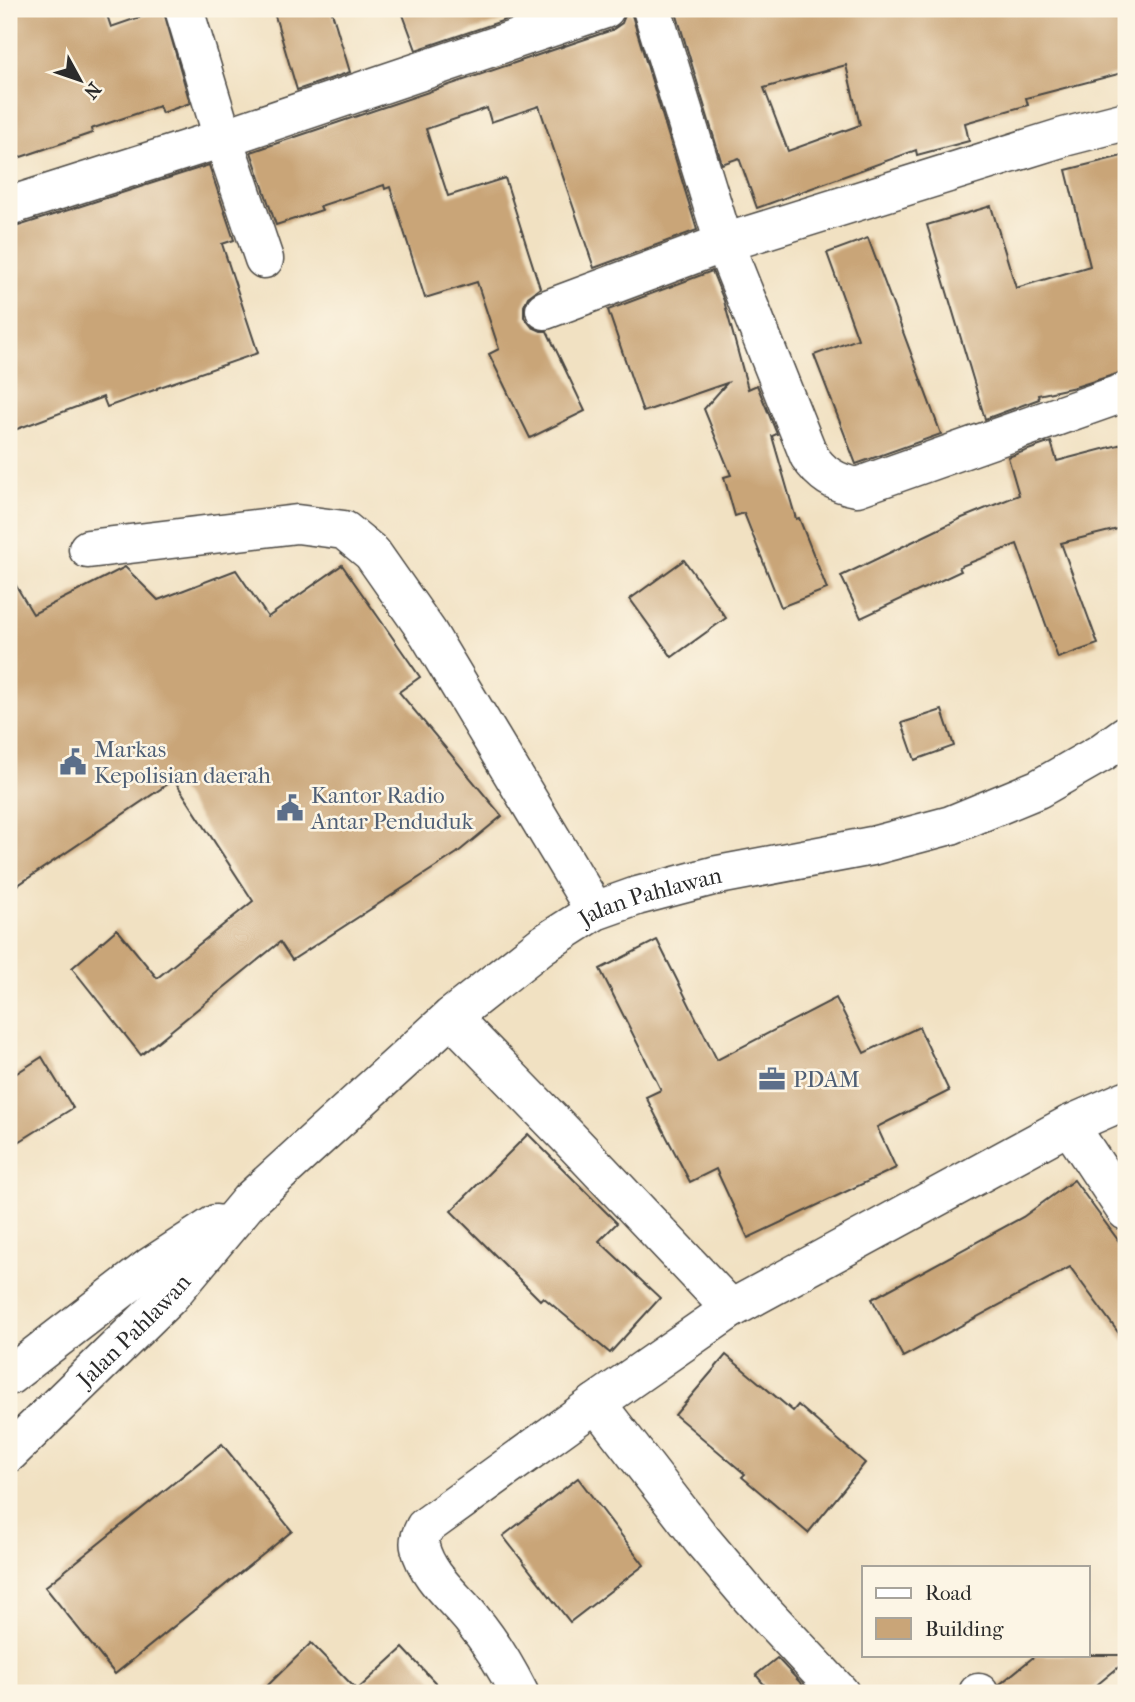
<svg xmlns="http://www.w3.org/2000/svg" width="1135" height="1702" font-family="'IM FELL French Canon',serif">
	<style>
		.building { fill: #c9a578; fill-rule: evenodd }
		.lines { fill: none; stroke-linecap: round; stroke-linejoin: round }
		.minor-casing { stroke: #494642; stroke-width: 41 }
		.primary-casing { stroke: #494642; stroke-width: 41 }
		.minor { stroke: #fff; stroke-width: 38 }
		.primary { stroke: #fff; stroke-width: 38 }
		.labels { text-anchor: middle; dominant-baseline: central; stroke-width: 5; stroke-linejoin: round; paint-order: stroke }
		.service-label { font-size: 23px; fill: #4e5e75; stroke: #fcf5e5; text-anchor: start }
		.street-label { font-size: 23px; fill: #2b2b2b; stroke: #fcf5e5 }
	</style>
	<rect width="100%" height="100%" fill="#fcf5e5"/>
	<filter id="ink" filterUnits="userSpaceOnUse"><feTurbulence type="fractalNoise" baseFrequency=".0143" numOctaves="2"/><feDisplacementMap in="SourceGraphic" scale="14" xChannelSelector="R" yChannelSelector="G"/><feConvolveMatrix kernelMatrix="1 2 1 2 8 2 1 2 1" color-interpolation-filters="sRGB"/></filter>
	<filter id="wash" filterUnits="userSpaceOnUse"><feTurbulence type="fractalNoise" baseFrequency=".00686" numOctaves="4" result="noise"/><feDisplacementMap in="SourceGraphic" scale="28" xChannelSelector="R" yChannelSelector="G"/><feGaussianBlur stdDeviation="1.57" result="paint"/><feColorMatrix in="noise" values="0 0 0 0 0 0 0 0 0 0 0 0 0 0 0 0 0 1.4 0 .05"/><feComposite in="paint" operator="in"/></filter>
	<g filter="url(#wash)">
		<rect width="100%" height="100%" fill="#f1e1c2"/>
		<g id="blocks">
			<g class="building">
				<polygon points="9,9 105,9 111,27 163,9 190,103 162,113 159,106 91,129 92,133 9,161"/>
				<polygon points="273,9 331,9 350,72 297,90"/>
				<polygon points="401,9 537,9 416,50"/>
				<path d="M675 9H1126V72L1026 98 1028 105 965 123 969 141 917 155 916 150 757 208 739 158 722 164ZM846 65 860 125 788 151 764 88Z"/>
				<polygon points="631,12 697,230 594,268 539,106 491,122 487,108 426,129 448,196 505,178 540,288 528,297 524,306 524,317 532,327 541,331 547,331 585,411 530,438 489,354 499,349 477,282 425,298 390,187 385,189 384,185 320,206 322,210 276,225 251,152 612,30 622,23 626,13"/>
				<polygon points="1126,155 1126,371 1075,387 1038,395 1039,399 985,419 927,225 991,206 1016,288 1090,266 1066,170"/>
				<polygon points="209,165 234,240 222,244 258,353 157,388 157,389 107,407 103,397 9,432 9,229"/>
				<polygon points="868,238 941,434 856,464 814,355 858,339 827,253"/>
				<polygon points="712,271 724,301 748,389 757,385 777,434 772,436 796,519 799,518 827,589 781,607 744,513 735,516 724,477 731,475 704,409 727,383 643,412 608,310"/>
				<polygon points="1051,442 1057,461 1126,443 1126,527 1061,543 1098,644 1058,658 1017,544 959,567 961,571 861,618 841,576 962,518 1019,495 1008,457"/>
				<polygon points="684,560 726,618 672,657 630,599"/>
				<polygon points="342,565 420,677 399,692 502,816 457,853 292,960 280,942 141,1055 72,968 117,929 157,978 253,901 174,780 9,891 9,574 33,614 125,567 158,600 236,570 268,617"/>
				<polygon points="942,710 954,746 915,760 902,723"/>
				<polygon points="657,940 717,1060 836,998 864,1053 919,1027 949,1091 877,1127 896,1168 748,1238 716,1169 690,1182 646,1097 661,1090 600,969"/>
				<polygon points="42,1057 73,1108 9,1148 9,1078"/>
				<polygon points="528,1134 617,1223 599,1241 660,1298 610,1353 543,1297 540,1300 451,1211"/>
				<polygon points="1074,1180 1126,1251 1126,1343 1070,1267 903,1357 872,1299 1023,1217"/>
				<polygon points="726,1355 793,1411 798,1405 865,1463 808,1533 742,1477 745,1474 675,1415"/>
				<polygon points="222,1444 292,1531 115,1674 45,1587"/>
				<polygon points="578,1478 644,1565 570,1622 503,1536"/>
				<polygon points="311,1643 357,1690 403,1648 445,1693 260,1693"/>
				<polygon points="1036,1655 1126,1655 1126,1661 1087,1693 1001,1693 999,1685"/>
				<polygon points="777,1658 810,1693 771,1693 756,1675"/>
			</g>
		</g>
	</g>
	<g filter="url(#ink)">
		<use href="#blocks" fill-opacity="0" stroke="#494642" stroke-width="2"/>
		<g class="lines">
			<g class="minor-casing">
				<g id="minor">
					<polyline points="184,9 223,138 264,259"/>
					<path d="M652 9 724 243 809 456C821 474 835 483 857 487L1126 392"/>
					<polyline points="9,206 223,138 605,9"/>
					<polyline points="545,310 724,243 1064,137 1126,121"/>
					<polyline points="88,549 297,524 344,530 372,553 428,633 595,911"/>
					<polyline points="451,1017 568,1137 731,1309"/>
					<polyline points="1069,1125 1126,1211"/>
					<polyline points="596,1403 702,1540 751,1598 840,1693"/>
					<path d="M519 1693C506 1667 490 1641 471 1618 454 1597 427 1576 420 1547 418 1540 422 1533 425 1527L596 1403 731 1309 1069 1125 1126 1100"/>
					<polyline points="978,1693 979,1693"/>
				</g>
			</g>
			<g class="primary-casing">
				<g id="primary">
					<polyline points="9,1376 150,1267 216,1224"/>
					<path id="s1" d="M9 1453 169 1297 249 1201 451 1017 542 945 595 911 637 896 713 876 872 846 951 825 1038 789 1101 753 1126 735"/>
				</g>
			</g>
			<use href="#minor" class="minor"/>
			<use href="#primary" class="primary"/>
		</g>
	</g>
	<defs>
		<g id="civic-bare" transform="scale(2.1)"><path d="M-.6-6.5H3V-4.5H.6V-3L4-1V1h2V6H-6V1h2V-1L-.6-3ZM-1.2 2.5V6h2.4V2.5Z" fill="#5c6f8a" stroke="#fcf5e5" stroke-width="2.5" paint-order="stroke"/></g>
		<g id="office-bare" transform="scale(2.1)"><path d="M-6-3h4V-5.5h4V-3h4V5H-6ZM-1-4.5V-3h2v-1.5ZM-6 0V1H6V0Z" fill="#5c6f8a" stroke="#fcf5e5" stroke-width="2.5" paint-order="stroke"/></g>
	</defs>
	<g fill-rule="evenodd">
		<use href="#civic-bare" x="73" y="762"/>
		<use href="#civic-bare" x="290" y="808"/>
		<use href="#office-bare" x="772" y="1079"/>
	</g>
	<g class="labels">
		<g class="service-label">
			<text x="94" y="749">Markas<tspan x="94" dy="26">Kepolisian daerah</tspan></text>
			<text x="311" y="795">Kantor Radio<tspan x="311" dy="26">Antar Penduduk</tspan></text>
			<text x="793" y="1079">PDAM</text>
		</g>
		<g class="street-label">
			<text stroke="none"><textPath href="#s1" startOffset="858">Jalan Pahlawan</textPath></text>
			<text stroke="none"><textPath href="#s1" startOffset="175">Jalan Pahlawan</textPath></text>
		</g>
	</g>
	<rect width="1135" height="1702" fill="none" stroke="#fcf5e5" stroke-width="35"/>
	<rect x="862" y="1566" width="228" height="91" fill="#fcf5e5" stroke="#a8a49b" stroke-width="2"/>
	<rect x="876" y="1588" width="35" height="10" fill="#ffffff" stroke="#a8a49b" stroke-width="2"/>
	<text x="925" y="1600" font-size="21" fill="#2b2b2b">Road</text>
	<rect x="876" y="1618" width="35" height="21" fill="#c9a578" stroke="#a8a49b" stroke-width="2"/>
	<text x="925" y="1636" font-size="21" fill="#2b2b2b">Building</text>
	<g transform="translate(80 80) rotate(130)" stroke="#fcf5e5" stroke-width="5" paint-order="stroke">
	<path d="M0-5L12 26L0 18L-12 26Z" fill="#2b2b2b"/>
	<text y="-10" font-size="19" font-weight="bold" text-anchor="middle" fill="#2b2b2b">N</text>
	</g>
</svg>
